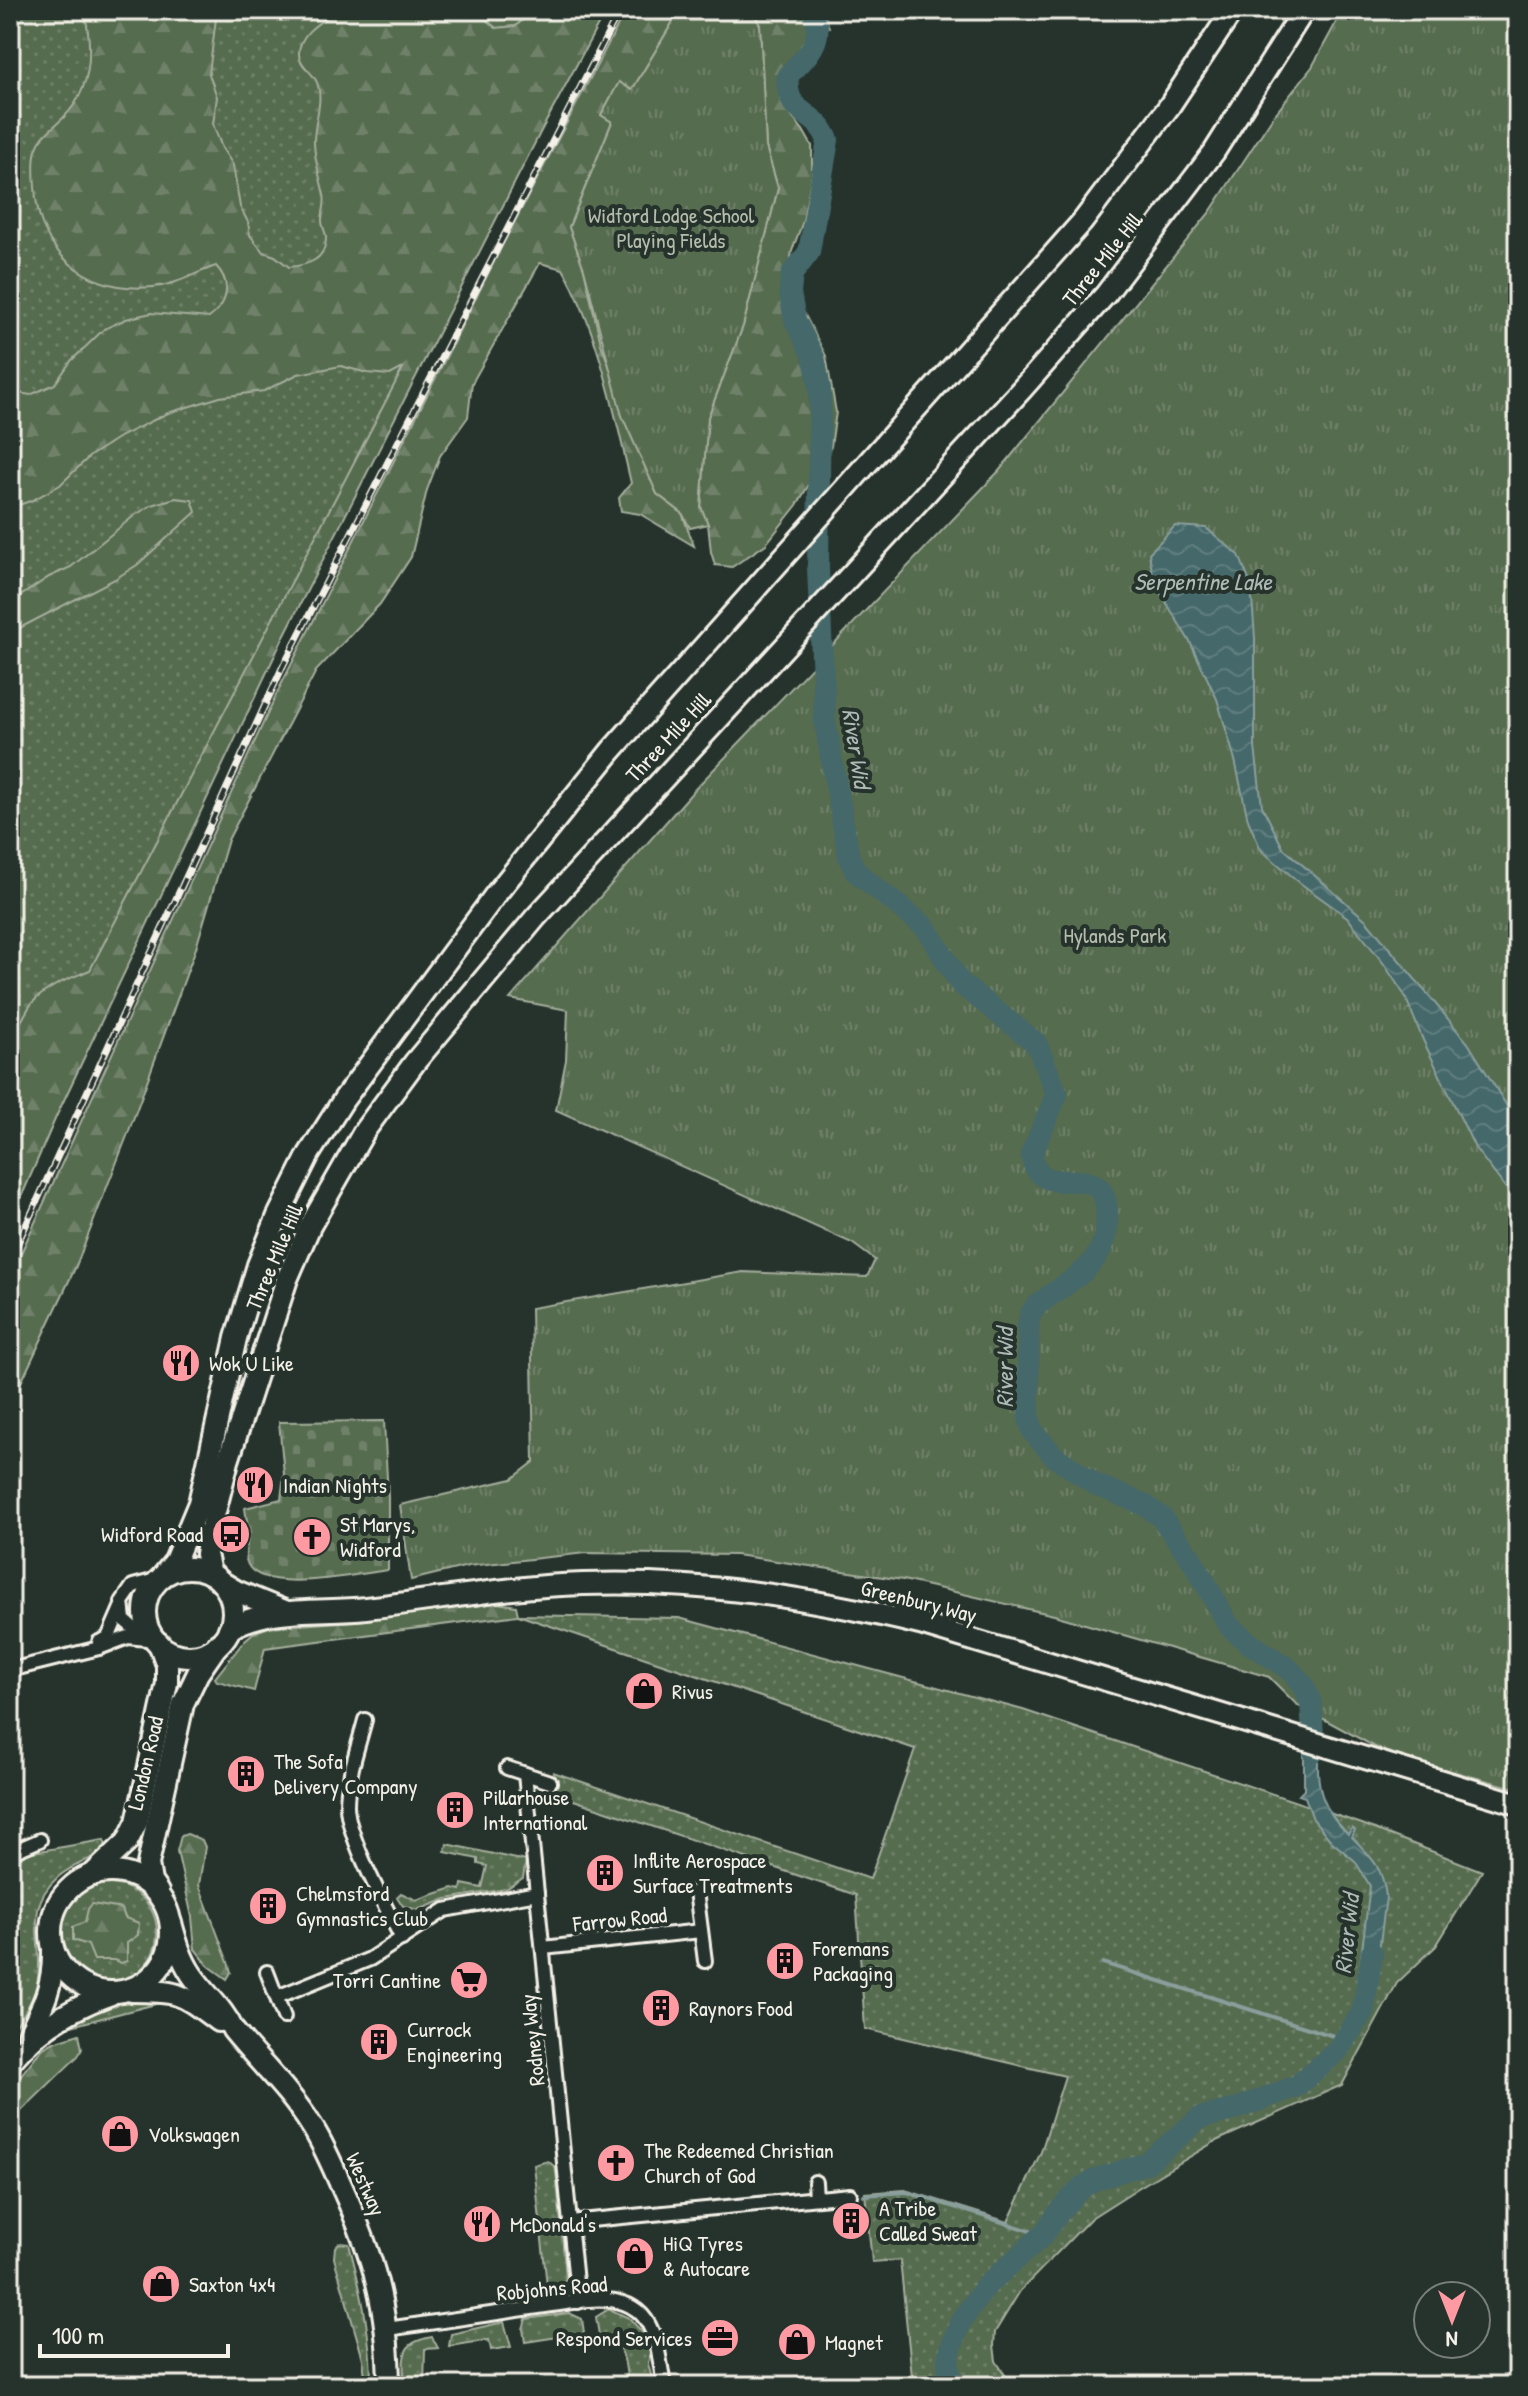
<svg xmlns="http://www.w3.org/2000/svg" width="1528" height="2396" font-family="'Patrick Hand',sans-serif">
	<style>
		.grass { fill: url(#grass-dots); stroke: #a5ae9c; stroke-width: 2 }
		.forest { fill: url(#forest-firs); stroke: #a5ae9c; stroke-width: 2 }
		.cemetery { fill: url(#cemetery-stones); stroke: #a5ae9c; stroke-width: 2 }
		.park { fill: url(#park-tufts); stroke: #a5ae9c; stroke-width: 2 }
		.water { fill: url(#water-waves); stroke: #8a9f9c; stroke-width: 2 }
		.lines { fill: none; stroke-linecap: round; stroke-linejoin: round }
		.stream { stroke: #8a9f9c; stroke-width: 4 }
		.river { stroke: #44686a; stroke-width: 22 }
		.minor-casing { stroke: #f4f1e8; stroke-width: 18 }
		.primary-casing { stroke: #f4f1e8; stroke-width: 26 }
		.trunk-casing { stroke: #f4f1e8; stroke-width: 26 }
		.minor { stroke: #26332d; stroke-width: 12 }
		.primary { stroke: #26332d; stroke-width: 20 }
		.trunk { stroke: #26332d; stroke-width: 20 }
		.rail-casing { stroke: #f4f1e8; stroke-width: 7 }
		.rail { stroke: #26332d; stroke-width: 4; stroke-dasharray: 12; stroke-linecap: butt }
		.labels { text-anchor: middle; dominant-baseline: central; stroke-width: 8; stroke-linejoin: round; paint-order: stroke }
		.park-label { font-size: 22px; fill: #b5bcab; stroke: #26332d }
		.street-label { font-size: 22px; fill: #f4f1e8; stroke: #26332d }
		.poi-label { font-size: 22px; fill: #f4f1e8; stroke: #26332d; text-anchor: start }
		.water-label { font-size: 24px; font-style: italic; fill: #aebab6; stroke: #26332d }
	</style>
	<defs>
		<pattern id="grass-dots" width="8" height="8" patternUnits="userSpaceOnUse" patternTransform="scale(2)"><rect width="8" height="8" fill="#566c50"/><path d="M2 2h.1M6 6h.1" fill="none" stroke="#6f8169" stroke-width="1.8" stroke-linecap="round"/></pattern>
		<pattern id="forest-firs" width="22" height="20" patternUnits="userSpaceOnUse" patternTransform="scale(2)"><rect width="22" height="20" fill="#566c50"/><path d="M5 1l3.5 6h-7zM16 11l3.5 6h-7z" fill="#6f8169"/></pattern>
		<pattern id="cemetery-stones" width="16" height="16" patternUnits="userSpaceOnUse" patternTransform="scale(2)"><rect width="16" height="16" fill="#566c50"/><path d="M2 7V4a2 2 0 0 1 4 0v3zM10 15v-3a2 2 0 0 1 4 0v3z" fill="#6f8169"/></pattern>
		<pattern id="park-tufts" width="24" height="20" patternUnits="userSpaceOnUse" patternTransform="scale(2)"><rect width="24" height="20" fill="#566c50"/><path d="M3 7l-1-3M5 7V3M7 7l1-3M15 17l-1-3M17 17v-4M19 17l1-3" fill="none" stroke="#6f8169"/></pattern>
		<pattern id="water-waves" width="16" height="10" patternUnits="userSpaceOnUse" patternTransform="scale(2)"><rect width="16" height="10" fill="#44686a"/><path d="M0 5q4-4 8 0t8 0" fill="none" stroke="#607e7f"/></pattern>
	</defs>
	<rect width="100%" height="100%" fill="#26332d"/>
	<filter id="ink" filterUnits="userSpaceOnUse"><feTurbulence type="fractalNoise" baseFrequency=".0125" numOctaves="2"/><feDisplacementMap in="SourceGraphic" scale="16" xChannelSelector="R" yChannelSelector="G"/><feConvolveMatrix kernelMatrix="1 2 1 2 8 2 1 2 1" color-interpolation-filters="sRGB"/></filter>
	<g filter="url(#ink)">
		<g class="grass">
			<polygon points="10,10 464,10 475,230 262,641 10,1185"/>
			<polygon points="474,10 533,10 516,26 496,28"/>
			<polygon points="518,1615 679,1618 1023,1710 1362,1824 1482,1871 1436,1946 1397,1983 1342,2085 1216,2141 1138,2188 1091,2218 1020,2291 995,2332 994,2345 996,2361 1012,2386 913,2386 900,2260 872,2262 865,2193 905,2190 1008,2222 1041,2152 1065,2076 865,2029 856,1895 547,1791 553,1772 870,1879 915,1749"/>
			<path d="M104 1840 107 1849C91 1860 72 1865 58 1877 22 1909 44 1940 38 1978 35 1999 22 2017 10 2034V1930L22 1920 10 1904V1856Z"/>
			<polygon points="447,1844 526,1861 523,1878 506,1889 447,1899 418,1910 403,1906 397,1897 401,1893 416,1900 453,1888 461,1890 462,1884 482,1888 487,1866 478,1864 478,1859 445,1852"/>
			<circle cx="108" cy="1933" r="49"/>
			<polygon points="150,1999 175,1999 56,2030 109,2004"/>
			<polygon points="548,2161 555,2167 556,2171 566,2277 559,2293 540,2298 547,2286 534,2165"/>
			<path d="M339 2243 349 2244C362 2292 371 2337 371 2386H366L363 2359 334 2258 335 2247Z"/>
			<path d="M609 2309 629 2318 644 2334 650 2353 648 2364 654 2386H628C625 2363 626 2341 599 2335L596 2317Z"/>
			<polygon points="569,2313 582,2319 584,2333 525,2342 523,2329 526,2319"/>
			<polygon points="504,2322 511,2347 491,2350 489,2340 449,2346 451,2334"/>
			<path d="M432 2337 438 2348 425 2349 424 2386H404C404 2357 398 2343 432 2337Z"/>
		</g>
		<g class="forest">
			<path d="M84 10H217L209 74 217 97 213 124 222 148 233 165 240 207 248 222 250 235 263 252 275 256 289 267C308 265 327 260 326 236 325 230 321 225 322 219 323 210 326 203 324 195 320 177 314 159 314 141 314 123 323 102 318 86 316 73 301 69 299 55 298 35 318 23 332 14L333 10H474L496 28 516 26 533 10H606L541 131 283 638 56 1117 10 1223V1032C23 1025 24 1012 33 1002 49 985 69 979 90 970L403 368 390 375 367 373 341 366 298 374 264 391 220 397 168 413 121 436 90 456 60 485 33 500 10 508V391L30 395 55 384 71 361 104 329 126 319 151 313 209 318C227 305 233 284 216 266 194 273 177 285 153 287 87 293 38 253 35 187 34 175 33 161 36 150 41 135 53 128 63 118 93 89 93 48 84 10Z"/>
			<path d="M626 10H680L632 90 619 83 601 115 612 122 569 227 584 269 601 344 657 494 682 513 694 546 640 514 621 511 619 498 631 483C615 415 598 329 563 269L540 263 472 383 468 417 440 456 427 490 411 557 380 604 316 671 228 840 196 948 127 1136 76 1266 10 1406V1277L276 695 505 240Z"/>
			<polygon points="752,10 822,10 829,27 805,40 780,80 780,102 803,130 812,146 812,175 803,221 792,251 787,280 826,356 836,412 831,447 797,505 766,544 732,567 715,565 711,552 708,524 701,508 708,417 743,326 778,188 766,147 760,25"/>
			<polygon points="175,498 192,500 196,512 137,565 115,579 10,633 10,603 49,577 71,567 135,515 152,505"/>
			<polygon points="497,1603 516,1606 518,1615 265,1648 254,1691 217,1681 215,1678 245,1640 253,1633 269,1627 356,1621"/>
			<polygon points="187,1834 202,1840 205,1847 199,1885 229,1965 231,1972 227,1979 209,1966 195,1949 192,1917 177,1851 181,1836"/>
			<polygon points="92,1904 122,1909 125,1918 139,1923 138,1935 127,1943 127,1961 121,1963 114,1960 94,1960 88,1945 73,1940 73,1927 85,1922 88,1909"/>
			<polygon points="79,2034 82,2049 78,2056 10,2122 10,2089 36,2056 43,2048 54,2042"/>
		</g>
		<path class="cemetery" d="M384 1421 388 1497V1570C361 1573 253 1598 246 1559 245 1551 248 1541 248 1533 248 1525 246 1516 245 1508L281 1499 284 1474 279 1422Z"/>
		<g class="park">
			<polygon points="680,10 752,10 760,25 766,147 778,188 743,326 708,417 701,507 708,524 690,528 682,513 657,494 622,416 584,269 569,227 612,122 601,115 619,82 632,90"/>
			<polygon points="1343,10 1518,10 1518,1789 1388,1754 1296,1704 1269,1677 1054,1615 903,1580 736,1555 586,1553 468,1566 411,1580 400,1505 512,1479 534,1462 531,1308 743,1272 867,1277 875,1260 852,1243 556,1110 566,1060 568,1010 510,999 696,788 999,471 1210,212 1272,118 1312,67"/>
		</g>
		<g class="water">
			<polygon points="1175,526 1206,528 1239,555 1251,585 1255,638 1255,747 1262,806 1283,848 1366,920 1468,1043 1518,1124 1518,1204 1475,1148 1423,1040 1405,996 1384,964 1347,917 1300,883 1261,850 1248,820 1235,760 1217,699 1190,642 1154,582 1149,553"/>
			<path d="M1304 1719 1320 1722C1318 1771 1310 1797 1348 1834L1352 1828 1355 1830 1352 1837C1372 1858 1383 1867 1386 1897L1375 1982 1358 1981 1370 1886 1355 1861 1331 1841 1313 1819 1305 1797 1299 1795 1304 1790Z"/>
		</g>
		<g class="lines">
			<g class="stream">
				<polyline points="1103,1963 1346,2040"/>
				<polyline points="864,2195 907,2192 1043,2235"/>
			</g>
			<g class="river">
				<path d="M813 10C826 39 808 56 788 75 784 118 815 107 828 140L809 252 792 274 790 293 795 320 814 358 820 389 818 568 825 722 849 857 856 872 925 927 960 983 1036 1043 1057 1094 1031 1155C1040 1196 1074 1172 1096 1186 1106 1192 1106 1205 1107 1214 1109 1267 1071 1278 1036 1306L1030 1315 1028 1327 1029 1418 1033 1432 1054 1456 1096 1485 1143 1504 1161 1517 1194 1563 1229 1626 1249 1643 1289 1669 1303 1685 1311 1703 1314 1751"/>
				<polyline points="956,2386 949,2374 948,2360 952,2345 961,2321 987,2285 1043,2235 1061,2209 1081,2188 1097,2179 1147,2163 1200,2118 1233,2110 1297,2086 1338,2050 1363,2011 1372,1953"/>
			</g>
			<g class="minor-casing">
				<g id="minor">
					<polyline points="144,1637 124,1620 122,1602 133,1586 160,1579"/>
					<polyline points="99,1642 108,1638 121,1608"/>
					<polyline points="10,1670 99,1648 128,1637 156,1640"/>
					<path d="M365 1720C358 1747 347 1777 347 1806 348 1839 386 1907 402 1939"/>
					<polyline points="507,1768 550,1782"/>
					<polyline points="525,1774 578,2302"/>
					<polyline points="10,1853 40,1840"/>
					<polyline points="696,1891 705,1961"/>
					<polyline points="543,1948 701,1931"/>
					<polyline points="267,1972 284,2017"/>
					<polyline points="277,1997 370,1959 445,1910 537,1893"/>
					<polyline points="815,2182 816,2198"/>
					<polyline points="570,2222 850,2195"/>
					<path d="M387 2329 587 2300C652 2294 656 2334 664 2386"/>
				</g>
			</g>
			<g class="primary-casing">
				<g id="primary">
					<circle cx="111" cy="1932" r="60"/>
					<polyline points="92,1875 127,1842 137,1822 167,1683 167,1665 159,1643"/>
					<polyline points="158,1892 151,1882 148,1864 183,1704 198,1673 218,1644"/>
					<path d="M171 1923C176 1941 181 1959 192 1975 205 1994 223 2008 233 2030 258 2061 290 2091 311 2125 323 2143 332 2165 341 2185 374 2258 388 2305 389 2386"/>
					<path d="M131 1991C181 1991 180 1993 218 2021"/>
					<path d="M29 2034C43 2006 54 1984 53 1951"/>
					<path d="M10 2062C37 2029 71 2008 111 1994"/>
				</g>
			</g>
			<g class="trunk-casing">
				<g id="trunk">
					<circle cx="189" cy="1612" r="44"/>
					<polyline points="210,1573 206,1554 209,1535 228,1461 287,1279 310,1226 365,1130 415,1062 536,917 1022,389 1106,294 1214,152 1304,10"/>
					<polyline points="162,1577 175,1561 199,1503 236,1338 258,1265 278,1216 309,1154 344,1099 496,894 611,751 1083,221 1168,108 1233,10"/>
					<polyline points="221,1582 236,1591 287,1612"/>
					<path d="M229 1629C270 1605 321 1613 366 1608 438 1600 510 1586 583 1584 698 1580 808 1597 920 1624L1518 1804"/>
				</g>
			</g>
			<use href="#minor" class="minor"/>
			<use href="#primary" class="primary"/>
			<use href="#trunk" class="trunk"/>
			<g class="rail-casing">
				<polyline id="rail" points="10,1260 283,666 620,10"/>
			</g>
			<use href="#rail" class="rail"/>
		</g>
	</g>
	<defs>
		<g id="restaurant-disc" transform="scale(2)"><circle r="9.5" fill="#ff9aa2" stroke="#26332d"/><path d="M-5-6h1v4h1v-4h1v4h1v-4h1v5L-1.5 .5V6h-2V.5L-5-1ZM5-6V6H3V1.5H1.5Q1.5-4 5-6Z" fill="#111"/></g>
		<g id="bus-disc" transform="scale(2)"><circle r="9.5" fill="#ff9aa2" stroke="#26332d"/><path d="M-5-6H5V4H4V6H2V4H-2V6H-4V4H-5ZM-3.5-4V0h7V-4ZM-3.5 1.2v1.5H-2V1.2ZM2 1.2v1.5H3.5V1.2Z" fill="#111"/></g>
		<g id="church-disc" transform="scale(2)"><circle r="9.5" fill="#ff9aa2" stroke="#26332d"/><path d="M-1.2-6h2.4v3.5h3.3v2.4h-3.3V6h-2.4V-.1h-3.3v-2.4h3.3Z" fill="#111"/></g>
		<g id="shop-disc" transform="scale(2)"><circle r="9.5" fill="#ff9aa2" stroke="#26332d"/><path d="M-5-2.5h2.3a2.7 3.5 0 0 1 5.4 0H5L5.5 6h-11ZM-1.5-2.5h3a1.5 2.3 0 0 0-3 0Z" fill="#111"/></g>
		<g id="building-disc" transform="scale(2)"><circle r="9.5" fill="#ff9aa2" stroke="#26332d"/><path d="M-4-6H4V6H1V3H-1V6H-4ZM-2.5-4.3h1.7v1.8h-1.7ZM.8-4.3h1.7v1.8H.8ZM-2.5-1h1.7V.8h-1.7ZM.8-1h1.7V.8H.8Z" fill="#111"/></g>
		<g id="supermarket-disc" transform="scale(2)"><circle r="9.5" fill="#ff9aa2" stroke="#26332d"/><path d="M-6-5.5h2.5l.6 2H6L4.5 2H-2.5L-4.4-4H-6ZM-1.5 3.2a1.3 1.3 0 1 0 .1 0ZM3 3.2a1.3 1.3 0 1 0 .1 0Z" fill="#111"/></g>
		<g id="office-disc" transform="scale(2)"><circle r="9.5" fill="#ff9aa2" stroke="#26332d"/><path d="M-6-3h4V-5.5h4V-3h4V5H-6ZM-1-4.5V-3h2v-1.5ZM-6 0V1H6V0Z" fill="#111"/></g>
	</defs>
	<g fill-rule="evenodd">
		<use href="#restaurant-disc" x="181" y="1363"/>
		<use href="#restaurant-disc" x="255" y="1485"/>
		<use href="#bus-disc" x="231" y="1534"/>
		<use href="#church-disc" x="312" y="1537"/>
		<use href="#shop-disc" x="644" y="1691"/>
		<use href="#building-disc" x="246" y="1774"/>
		<use href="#building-disc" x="455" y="1810"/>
		<use href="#building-disc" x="605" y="1873"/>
		<use href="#building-disc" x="268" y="1906"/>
		<use href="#building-disc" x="785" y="1961"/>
		<use href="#supermarket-disc" x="469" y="1980"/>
		<use href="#building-disc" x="661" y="2008"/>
		<use href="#building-disc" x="379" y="2042"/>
		<use href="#shop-disc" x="120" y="2134"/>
		<use href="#church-disc" x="616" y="2163"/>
		<use href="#building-disc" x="851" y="2221"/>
		<use href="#restaurant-disc" x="482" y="2224"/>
		<use href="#shop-disc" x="635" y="2256"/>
		<use href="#shop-disc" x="161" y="2284"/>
		<use href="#office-disc" x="720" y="2338"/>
		<use href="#shop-disc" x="797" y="2342"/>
	</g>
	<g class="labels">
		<g class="park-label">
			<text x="671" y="215">Widford Lodge School<tspan x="671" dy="25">Playing Fields</tspan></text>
			<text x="1115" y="935">Hylands Park</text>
		</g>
		<g class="street-label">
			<text transform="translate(1102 259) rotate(-51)">Three Mile Hill</text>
			<text transform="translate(668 737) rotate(-47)">Three Mile Hill</text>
			<text transform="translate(274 1257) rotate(-67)">Three Mile Hill</text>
			<text transform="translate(919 1601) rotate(14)">Greenbury Way</text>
			<text transform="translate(145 1763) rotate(-77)">London Road</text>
			<text transform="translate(620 1919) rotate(-6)">Farrow Road</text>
			<text transform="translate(532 2040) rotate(-96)">Rodney Way</text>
			<text transform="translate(366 2184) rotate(66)">Westway</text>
			<text transform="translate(552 2288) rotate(-5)">Robjohns Road</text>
		</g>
		<g class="poi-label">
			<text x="209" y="1363">Wok U Like</text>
			<text x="283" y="1485">Indian Nights</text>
			<text x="340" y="1524">St Marys,<tspan x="340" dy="25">Widford</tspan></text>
			<text x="203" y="1534" text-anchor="end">Widford Road</text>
			<text x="672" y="1691">Rivus</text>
			<text x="274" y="1761">The Sofa<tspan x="274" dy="25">Delivery Company</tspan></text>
			<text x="483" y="1797">Pillarhouse<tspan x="483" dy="25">International</tspan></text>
			<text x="633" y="1860">Inflite Aerospace<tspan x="633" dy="25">Surface Treatments</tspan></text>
			<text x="296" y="1893">Chelmsford<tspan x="296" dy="25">Gymnastics Club</tspan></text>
			<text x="813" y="1948">Foremans<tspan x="813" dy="25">Packaging</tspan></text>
			<text x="441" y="1980" text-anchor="end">Torri Cantine</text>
			<text x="689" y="2008">Raynors Food</text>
			<text x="407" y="2029">Currock<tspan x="407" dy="25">Engineering</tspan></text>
			<text x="148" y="2134">Volkswagen</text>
			<text x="644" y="2150">The Redeemed Christian<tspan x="644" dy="25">Church of God</tspan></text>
			<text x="879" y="2208">A Tribe<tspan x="879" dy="25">Called Sweat</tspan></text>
			<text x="510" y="2224">McDonald's</text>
			<text x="663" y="2243">HiQ Tyres<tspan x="663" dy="25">&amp; Autocare</tspan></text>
			<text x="189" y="2284">Saxton 4x4</text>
			<text x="692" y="2338" text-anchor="end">Respond Services</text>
			<text x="825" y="2342">Magnet</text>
		</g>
		<g class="water-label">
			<text x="1203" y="581">Serpentine Lake</text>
			<text transform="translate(857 748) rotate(81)">River Wid</text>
			<text transform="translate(1004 1368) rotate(-90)">River Wid</text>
			<text transform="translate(1346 1934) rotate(-84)">River Wid</text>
		</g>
	</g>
	<rect width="1528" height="2396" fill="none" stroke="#26332d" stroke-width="40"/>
	<rect x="20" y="20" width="1488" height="2356" fill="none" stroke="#f4f1e8" stroke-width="3" filter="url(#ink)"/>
	<g transform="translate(1452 2320) rotate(180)"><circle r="38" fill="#26332d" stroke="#787f78" stroke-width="2"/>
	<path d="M0-6L14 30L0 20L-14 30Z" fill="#ff9aa2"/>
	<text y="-12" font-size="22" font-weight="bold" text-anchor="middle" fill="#f4f1e8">N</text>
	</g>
	<path d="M40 2344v12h188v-12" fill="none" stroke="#f4f1e8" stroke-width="4"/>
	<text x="52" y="2344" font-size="24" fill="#f4f1e8" stroke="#26332d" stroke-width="6" paint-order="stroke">100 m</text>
</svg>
